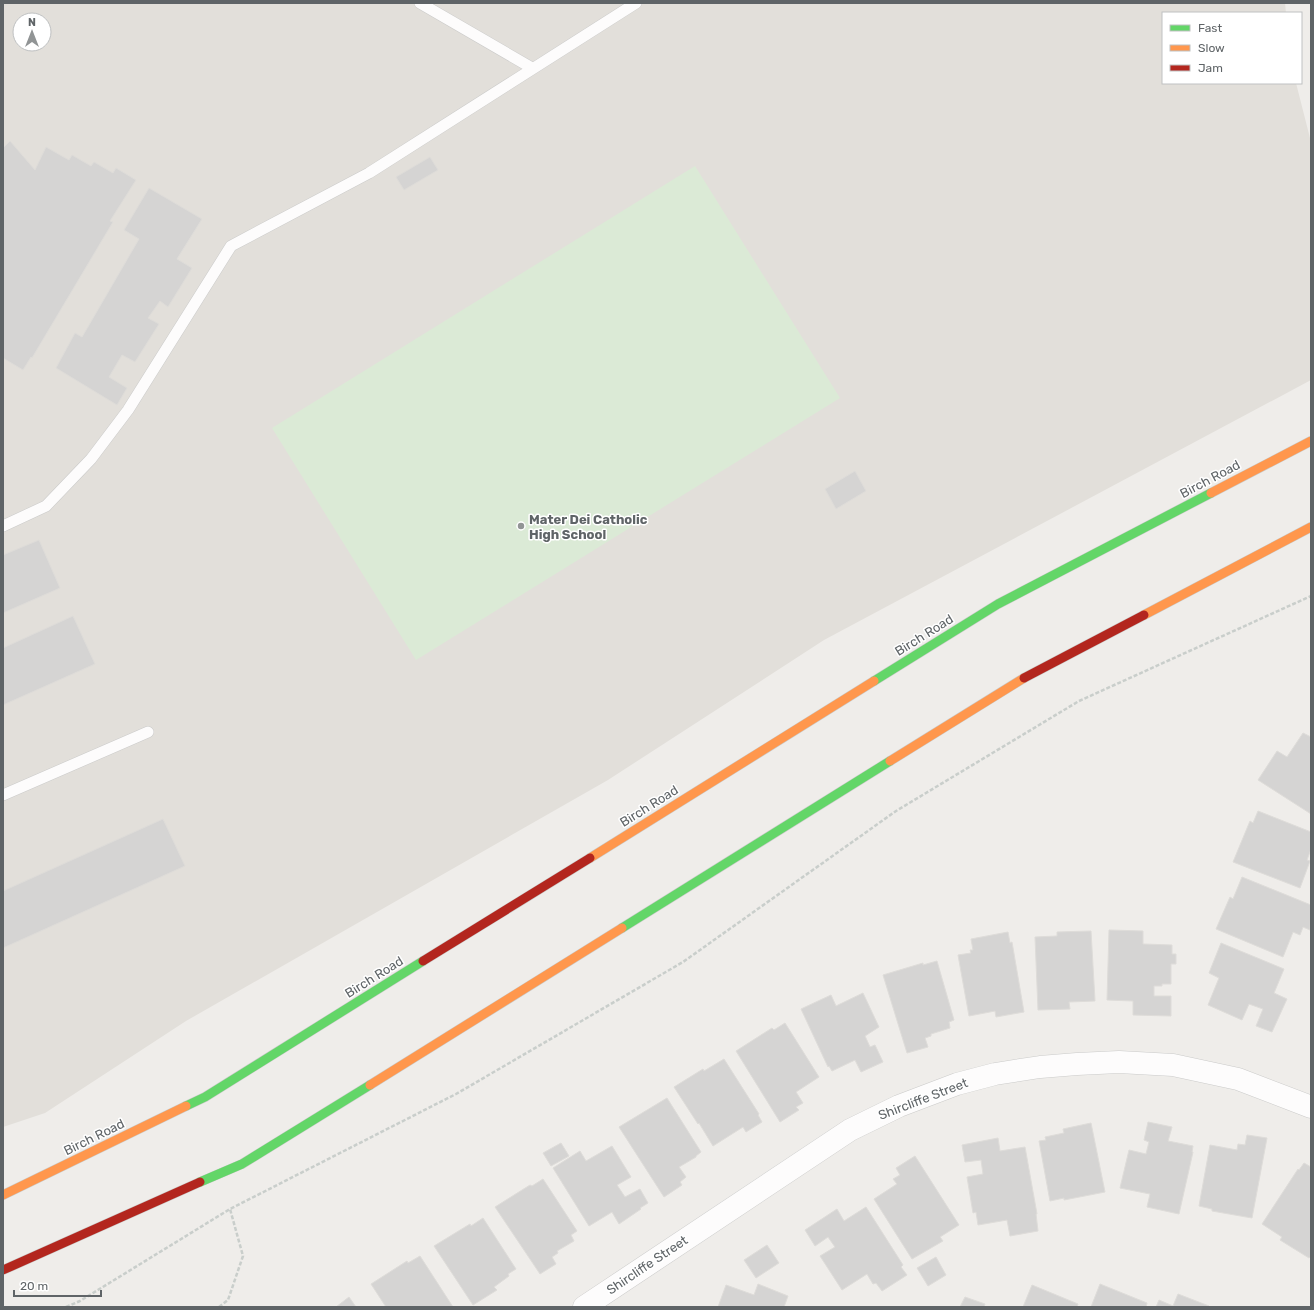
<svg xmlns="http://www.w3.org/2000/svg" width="1314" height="1310" font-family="Rubik,sans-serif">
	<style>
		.education { fill: #e2dfda; fill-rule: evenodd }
		.green { fill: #dbead6 }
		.building { fill: #d5d4d3; stroke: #dedcd9 }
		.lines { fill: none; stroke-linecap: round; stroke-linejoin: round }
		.lane-casing { stroke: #cbcbca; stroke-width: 12 }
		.street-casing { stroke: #cbcbca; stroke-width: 23 }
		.fast-casing { stroke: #c9cac9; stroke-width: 10 }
		.slow-casing { stroke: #c9cac9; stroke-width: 10 }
		.jam-casing { stroke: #c9cac9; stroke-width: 10 }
		.path { stroke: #c9cecb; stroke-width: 2.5; stroke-dasharray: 4 2; stroke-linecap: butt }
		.lane { stroke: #fdfcfc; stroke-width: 11 }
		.street { stroke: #fdfcfc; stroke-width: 22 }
		.fast { stroke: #63d668; stroke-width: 9 }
		.slow { stroke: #ff974d; stroke-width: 9 }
		.jam { stroke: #b3261e; stroke-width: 9 }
		.poi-dot { fill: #919495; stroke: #fff; stroke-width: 1.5 }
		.labels { text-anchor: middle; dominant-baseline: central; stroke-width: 3; stroke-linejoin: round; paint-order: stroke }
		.street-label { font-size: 13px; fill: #5f6467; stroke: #fff }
		.poi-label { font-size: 13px; font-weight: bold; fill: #5f6467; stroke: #fff; text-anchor: start }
	</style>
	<rect width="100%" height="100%" fill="#efedea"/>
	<path class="education" d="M3 3H1285L1286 13H1163V83H1296L1311 142V380L824 640 608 780 186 1021 45 1113 3 1127ZM20 20H44V44H20Z"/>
	<polygon class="green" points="695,166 840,398 416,660 272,428"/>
	<g class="building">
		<polygon points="10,141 35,170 46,147 69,160 72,155 91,166 94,162 113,173 116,168 136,180 110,221 113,222 32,358 31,357 23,370 3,358 3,148"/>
		<polygon points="430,157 438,170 404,190 396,177"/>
		<polygon points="149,188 202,219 177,259 192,268 168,307 160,301 148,318 159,324 135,362 122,355 109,377 127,388 117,405 56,368 75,333 82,337 139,239 124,230"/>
		<polygon points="855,471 866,491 836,509 825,489"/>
		<polygon points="39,540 60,588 3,613 3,555"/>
		<polygon points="73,616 95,664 3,705 3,648"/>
		<polygon points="1303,733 1311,737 1311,814 1258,780 1277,751 1287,757"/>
		<polygon points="1258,811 1311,832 1311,849 1307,860 1310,861 1300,888 1233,862 1250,821 1253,823"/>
		<polygon points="163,819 185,866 3,948 3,891"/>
		<polygon points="1242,877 1311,905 1310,930 1303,927 1300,935 1293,932 1283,957 1216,929 1230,897 1233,899"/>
		<polygon points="1109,930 1143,931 1143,944 1172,945 1172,954 1176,954 1176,964 1171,964 1171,984 1162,984 1162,986 1154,986 1154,996 1171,996 1171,1016 1133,1015 1133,1001 1107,1000"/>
		<polygon points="1091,931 1095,1001 1069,1002 1070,1009 1038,1010 1035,937 1057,936 1057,932"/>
		<polygon points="1008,932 1010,943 1012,942 1024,1012 996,1017 995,1011 969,1016 958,955 971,953 970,950 973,950 971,939"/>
		<polygon points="1221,943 1284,969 1274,993 1287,999 1272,1032 1256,1026 1263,1009 1249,1004 1242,1020 1208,1005 1219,978 1209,973"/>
		<polygon points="937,961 954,1020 949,1022 950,1028 931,1034 931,1036 925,1038 928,1047 907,1053 883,975 923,963 923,965"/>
		<polygon points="863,993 879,1027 865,1036 870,1047 875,1045 883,1062 861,1072 855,1060 832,1071 829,1066 828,1067 801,1009 831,995 836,1006"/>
		<polygon points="785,1023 819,1077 796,1092 803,1103 796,1107 799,1110 780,1122 736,1051 772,1028 774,1030"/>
		<polygon points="724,1059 759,1114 758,1115 762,1122 746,1132 743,1127 713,1146 699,1123 698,1124 674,1087 703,1069 704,1071"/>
		<polygon points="667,1098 701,1152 696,1156 696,1157 679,1167 686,1177 680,1182 682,1185 664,1197 619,1127"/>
		<polygon points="1148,1122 1172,1127 1168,1141 1193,1146 1192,1152 1193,1152 1179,1214 1147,1207 1150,1194 1120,1188 1129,1150 1146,1154 1149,1142 1144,1140"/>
		<polygon points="1091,1123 1105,1192 1064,1200 1064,1198 1050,1201 1039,1141 1046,1140 1045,1137 1064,1133 1063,1129"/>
		<polygon points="1247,1135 1267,1138 1252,1218 1212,1211 1212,1209 1199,1206 1210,1145 1237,1150 1238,1144 1245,1145"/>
		<polygon points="998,1138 1000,1151 1025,1147 1037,1214 1036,1214 1038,1231 1010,1236 1007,1220 978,1225 976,1212 973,1213 967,1177 983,1174 981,1160 965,1162 962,1145"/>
		<polygon points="561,1143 569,1156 551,1166 543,1153"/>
		<polygon points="612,1146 631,1177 617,1185 625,1197 640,1189 648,1203 640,1208 641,1209 619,1224 612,1212 589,1226 553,1168 580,1151 586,1161"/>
		<polygon points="915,1156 959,1225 940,1237 943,1241 912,1259 874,1199 897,1184 893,1179 900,1175 896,1168"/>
		<polygon points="1304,1163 1311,1167 1311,1256 1309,1258 1280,1240 1282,1237 1262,1224 1298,1169 1299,1170"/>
		<polygon points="543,1179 577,1231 571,1235 574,1241 557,1251 558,1253 552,1257 556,1264 540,1274 495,1207 530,1185 532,1186"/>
		<polygon points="866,1207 903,1265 901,1267 907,1275 882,1291 876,1283 873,1284 867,1274 842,1290 820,1256 835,1247 828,1237 815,1246 805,1230 837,1209 844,1221"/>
		<polygon points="483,1218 516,1269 508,1274 509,1276 494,1287 497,1290 473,1305 434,1246 470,1224 471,1226"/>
		<polygon points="767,1245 779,1263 756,1278 744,1260"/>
		<polygon points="420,1256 453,1307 386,1307 371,1284 407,1261 408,1263"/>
		<polygon points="936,1257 946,1275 928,1286 917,1268"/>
		<polygon points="758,1284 788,1296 784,1307 718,1307 726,1285 754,1295"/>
		<polygon points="1100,1284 1147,1303 1146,1307 1091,1307"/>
		<polygon points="1032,1285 1078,1304 1077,1307 1023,1307"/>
		<polygon points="1178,1294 1209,1306 1209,1307 1156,1307 1159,1300 1173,1306"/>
		<polygon points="349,1297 356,1307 336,1307"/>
		<polygon points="965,1297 985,1304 984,1307 960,1307"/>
	</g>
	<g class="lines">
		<g class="lane-casing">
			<g id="lane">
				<polyline points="420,3 532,68"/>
				<polyline points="3,526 46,506 91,459 128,410 231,246 369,173 636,3"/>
				<polyline points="3,795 148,732"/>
			</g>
		</g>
		<g class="street-casing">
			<polyline id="street" points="584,1307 850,1130 899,1106 957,1084 995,1074 1040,1067 1077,1064 1119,1062 1173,1065 1238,1079 1311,1107"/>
		</g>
		<g class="fast-casing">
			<g id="fast">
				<polyline points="874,681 998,604 1211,493"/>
				<polyline points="622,928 890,761"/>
				<polyline points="186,1106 205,1097 423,961"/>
				<polyline points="200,1182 242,1164 370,1085"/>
			</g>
		</g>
		<g class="slow-casing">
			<g id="slow">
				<polyline points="1211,493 1311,441"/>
				<polyline points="1144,615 1311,527"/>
				<polyline points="890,761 1024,678"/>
				<polyline points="590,858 874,681"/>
				<polyline points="370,1085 622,928"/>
				<polyline points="3,1195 186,1106"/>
			</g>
		</g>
		<g class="jam-casing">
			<g id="jam">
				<polyline points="1024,678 1144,615"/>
				<polyline points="423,961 590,858"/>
				<polyline points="3,1270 200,1182"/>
			</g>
		</g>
		<g class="path">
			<polyline points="66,1307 80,1301 230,1209 456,1094 683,962 896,811 1079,701 1311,596"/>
			<polyline points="219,1307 228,1300 243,1256 230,1209"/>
		</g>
		<use href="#lane" class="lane"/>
		<use href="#street" class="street"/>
		<use href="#fast" class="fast"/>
		<use href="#slow" class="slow"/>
		<use href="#jam" class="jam"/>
	</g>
	<circle class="poi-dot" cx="521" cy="526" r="4"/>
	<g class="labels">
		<g class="street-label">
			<text transform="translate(1210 479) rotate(-28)">Birch Road</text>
			<text transform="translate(924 635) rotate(-32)">Birch Road</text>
			<text transform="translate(649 806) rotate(-32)">Birch Road</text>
			<text transform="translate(374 977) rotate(-32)">Birch Road</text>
			<text transform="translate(923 1099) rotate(-21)">Shircliffe Street</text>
			<text transform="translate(94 1137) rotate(-26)">Birch Road</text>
			<text transform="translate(647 1265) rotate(-34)">Shircliffe Street</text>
		</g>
		<g class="poi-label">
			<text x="529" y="519">Mater Dei Catholic<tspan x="529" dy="15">High School</tspan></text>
		</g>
	</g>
	<rect width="1314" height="1310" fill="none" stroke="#5f6467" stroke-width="8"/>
	<rect x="1162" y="12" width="140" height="72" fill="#ffffff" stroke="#bfc1c2"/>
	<rect x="1170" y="25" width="20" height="6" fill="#63d668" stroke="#bfc1c2"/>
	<text x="1198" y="32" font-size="12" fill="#5f6467">Fast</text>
	<rect x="1170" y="45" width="20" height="6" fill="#ff974d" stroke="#bfc1c2"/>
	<text x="1198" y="52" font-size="12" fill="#5f6467">Slow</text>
	<rect x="1170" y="65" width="20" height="6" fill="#b3261e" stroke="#bfc1c2"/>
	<text x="1198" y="72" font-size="12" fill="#5f6467">Jam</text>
	<g transform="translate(32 32)"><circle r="19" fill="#ffffff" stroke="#bfc1c2"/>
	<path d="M0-3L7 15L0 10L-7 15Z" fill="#919495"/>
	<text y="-6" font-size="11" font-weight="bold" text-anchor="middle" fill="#5f6467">N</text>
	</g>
	<path d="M14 1290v6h87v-6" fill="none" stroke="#5f6467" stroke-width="2"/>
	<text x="20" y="1290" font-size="12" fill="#5f6467" stroke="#ffffff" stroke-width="3" paint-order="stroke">20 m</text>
</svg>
